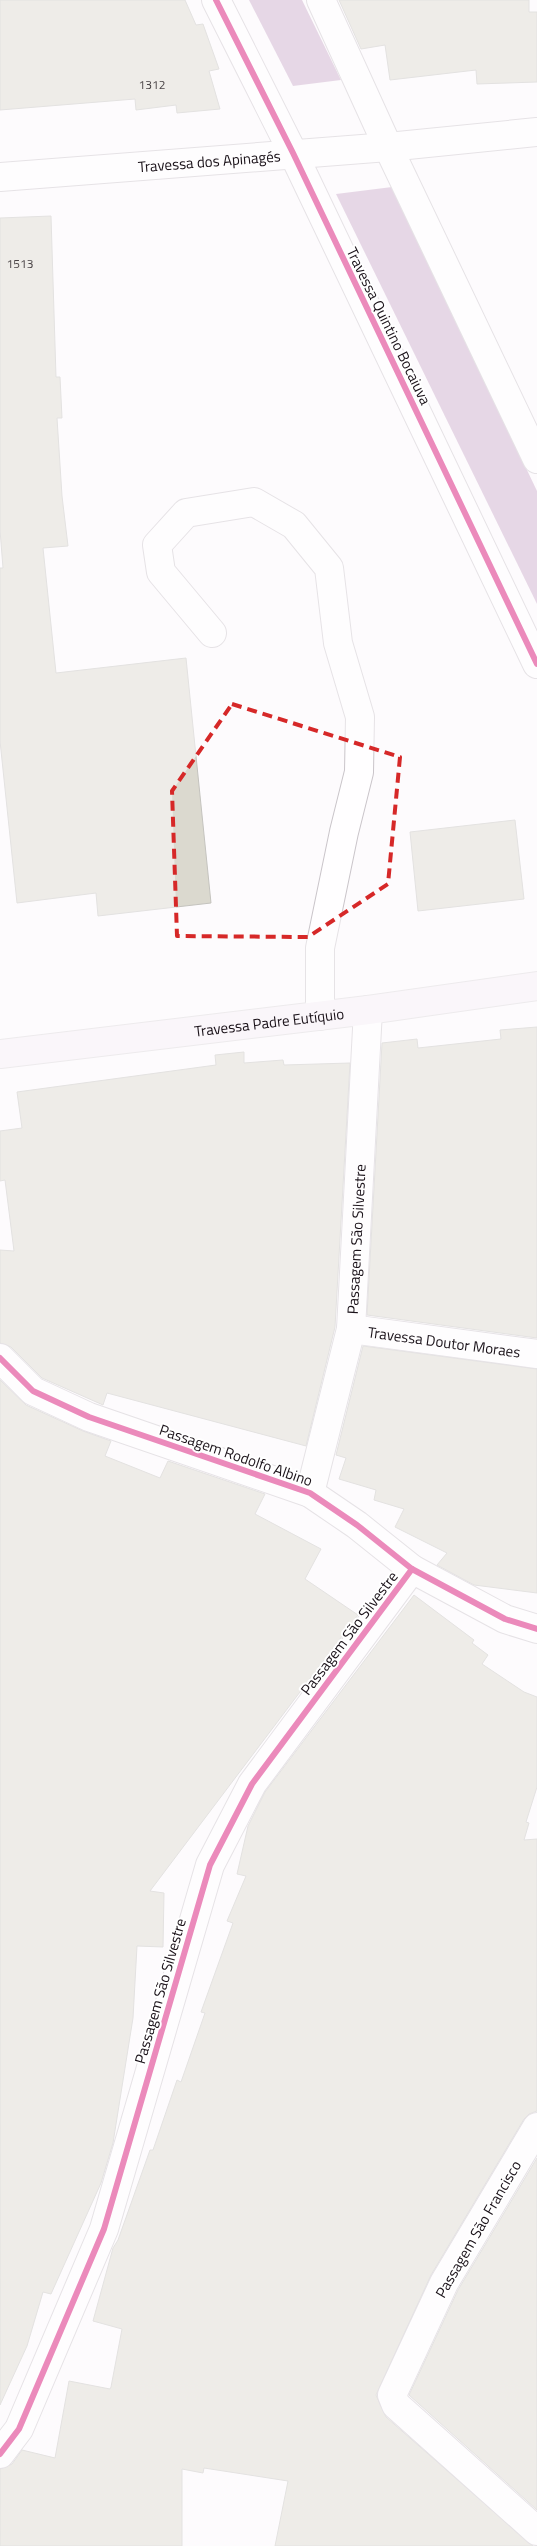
<svg xmlns="http://www.w3.org/2000/svg" width="537" height="2546" font-family="'Titillium Web',sans-serif">
	<style>
		.water { fill: #cbacca }
		.building { fill: #dbd9cf; stroke: #c4c3be }
		.lines { fill: none; stroke-linecap: round; stroke-linejoin: round }
		.minor-casing { stroke: #cac5ca; stroke-width: 30 }
		.major-casing { stroke: #dad7d9; stroke-width: 30 }
		.minor { stroke: #fffeff; stroke-width: 28 }
		.major { stroke: #f5eff5; stroke-width: 28 }
		.cycleway-casing { stroke: #fff; stroke-width: 9 }
		.cycleway { stroke: #d6006c; stroke-width: 6 }
		.marked { fill: none; stroke: #d62828; stroke-width: 4; stroke-dasharray: 10 6; stroke-linejoin: round }
		.labels { text-anchor: middle; dominant-baseline: central; stroke-width: 4; stroke-linejoin: round; paint-order: stroke }
		.number-label { font-size: 12px; fill: #4a4446 }
		.street-label { font-size: 15px; fill: #1a1219; stroke: #fff }
	</style>
	<rect width="100%" height="100%" fill="#fdfbfd"/>
	<g class="water">
		<polygon points="249,0 302,0 341,80 293,86"/>
		<polygon points="392,187 537,491 537,604 336,194"/>
	</g>
	<g class="building">
		<polygon points="0,0 185,0 196,25 203,24 219,69 209,71 220,109 177,113 176,105 136,110 135,99 0,110"/>
		<polygon points="339,0 529,0 529,12 537,12 537,82 477,84 476,70 390,80 385,45 361,49"/>
		<polygon points="51,216 56,377 60,377 62,418 57,418 62,496 68,546 43,548 56,673 186,658 211,903 98,916 96,893 17,903 0,741 0,568 3,568 0,530 0,218"/>
		<polygon points="515,820 524,899 418,911 410,832"/>
		<polygon points="537,1027 537,1338 367,1315 382,1043 417,1039 418,1048 501,1039 500,1030"/>
		<polygon points="244,1052 244,1063 283,1060 284,1065 350,1063 335,1327 306,1446 107,1393 103,1405 42,1378 11,1347 0,1343 0,1250 14,1251 5,1180 0,1181 0,1131 22,1128 17,1092 216,1065 215,1055"/>
		<polygon points="363,1346 537,1369 537,1593 474,1585 437,1565 447,1553 395,1527 404,1509 374,1500 376,1490 339,1479 346,1458 336,1455"/>
		<polygon points="0,1380 26,1405 83,1431 111,1441 105,1456 160,1478 168,1461 265,1494 255,1514 321,1549 305,1579 358,1615 150,1891 164,1893 163,1947 137,1946 133,2018 113,2143 101,2183 51,2294 43,2292 27,2346 0,2405"/>
		<polygon points="414,1595 474,1640 472,1643 488,1655 482,1664 524,1692 537,1697 537,1787 526,1822 529,1823 524,1840 537,1839 537,2111 529,2114 524,2119 431,2275 376,2395 386,2417 533,2546 275,2546 288,2481 204,2468 203,2473 182,2469 182,2546 0,2546 0,2469 12,2464 22,2450 55,2458 69,2381 110,2389 111,2387 122,2329 93,2321 113,2248 118,2240 150,2150 153,2150 177,2080 181,2082 205,2013 201,2012 233,1923 227,1921 246,1876 237,1874 248,1826 265,1792"/>
		<polygon points="537,2158 537,2510 409,2395 458,2290"/>
	</g>
	<g class="lines">
		<g class="minor-casing">
			<g id="minor">
				<polyline points="216,0 293,153 537,664"/>
				<polyline points="321,0 388,147 537,459"/>
				<path id="s1" d="M0 177 388 147 537 132"/>
				<polyline points="212,633 161,572 157,545 186,513 254,502 294,525 329,568 338,643 360,717 359,772 344,832 320,948 320,1016"/>
				<path id="s2" d="M351 1329 537 1354"/>
				<polyline points="0,1358 33,1391 89,1417 310,1493 357,1525 412,1569 505,1619 537,1629"/>
				<path id="s3" d="M310 1493 351 1329 368 1010"/>
				<polyline points="537,2127 444,2283 392,2395 396,2405 537,2531"/>
				<polyline points="0,2454 19,2429 104,2229 210,1865 252,1784 412,1569"/>
			</g>
		</g>
		<g class="major-casing">
			<g id="major">
				<path id="s4" d="M0 1054 368 1010 537 986"/>
			</g>
		</g>
		<use href="#minor" class="minor"/>
		<use href="#major" class="major"/>
		<g class="cycleway-casing">
			<g id="cycleway">
				<polyline points="216,0 293,153 537,664"/>
				<polyline points="0,1358 33,1391 89,1417 310,1493 357,1525 412,1569 505,1619 537,1629"/>
				<polyline points="0,2454 19,2429 104,2229 210,1865 252,1784 412,1569"/>
			</g>
		</g>
		<use href="#cycleway" class="cycleway"/>
	</g>
	<path d="M0 0H537V2546H0ZM232 704 400 757 388 884 308 937 177 936 172 791Z" fill="#fdfbfd" fill-opacity=".55" fill-rule="evenodd"/>
	<path class="marked" d="M232 704 400 757 388 884 308 937 177 936 172 791Z"/>
	<g class="labels">
		<g class="number-label">
			<text x="152" y="84">1312</text>
			<text x="20" y="263">1513</text>
		</g>
		<g class="street-label">
			<text stroke="none"><textPath href="#s1" startOffset="210">Travessa dos Apinagés</textPath></text>
			<text transform="translate(389 326) rotate(64)">Travessa Quintino Bocaiuva</text>
			<text stroke="none"><textPath href="#s4" startOffset="271">Travessa Padre Eutíquio</textPath></text>
			<text stroke="none"><textPath href="#s3" startOffset="259">Passagem São Silvestre</textPath></text>
			<text stroke="none"><textPath href="#s2" startOffset="94">Travessa Doutor Moraes</textPath></text>
			<text transform="translate(236 1455) rotate(19)">Passagem Rodolfo Albino</text>
			<text transform="translate(349 1633) rotate(-53)">Passagem São Silvestre</text>
			<text transform="translate(160 1991) rotate(-74)">Passagem São Silvestre</text>
			<text transform="translate(478 2229) rotate(-60)">Passagem São Francisco</text>
		</g>
	</g>
</svg>
